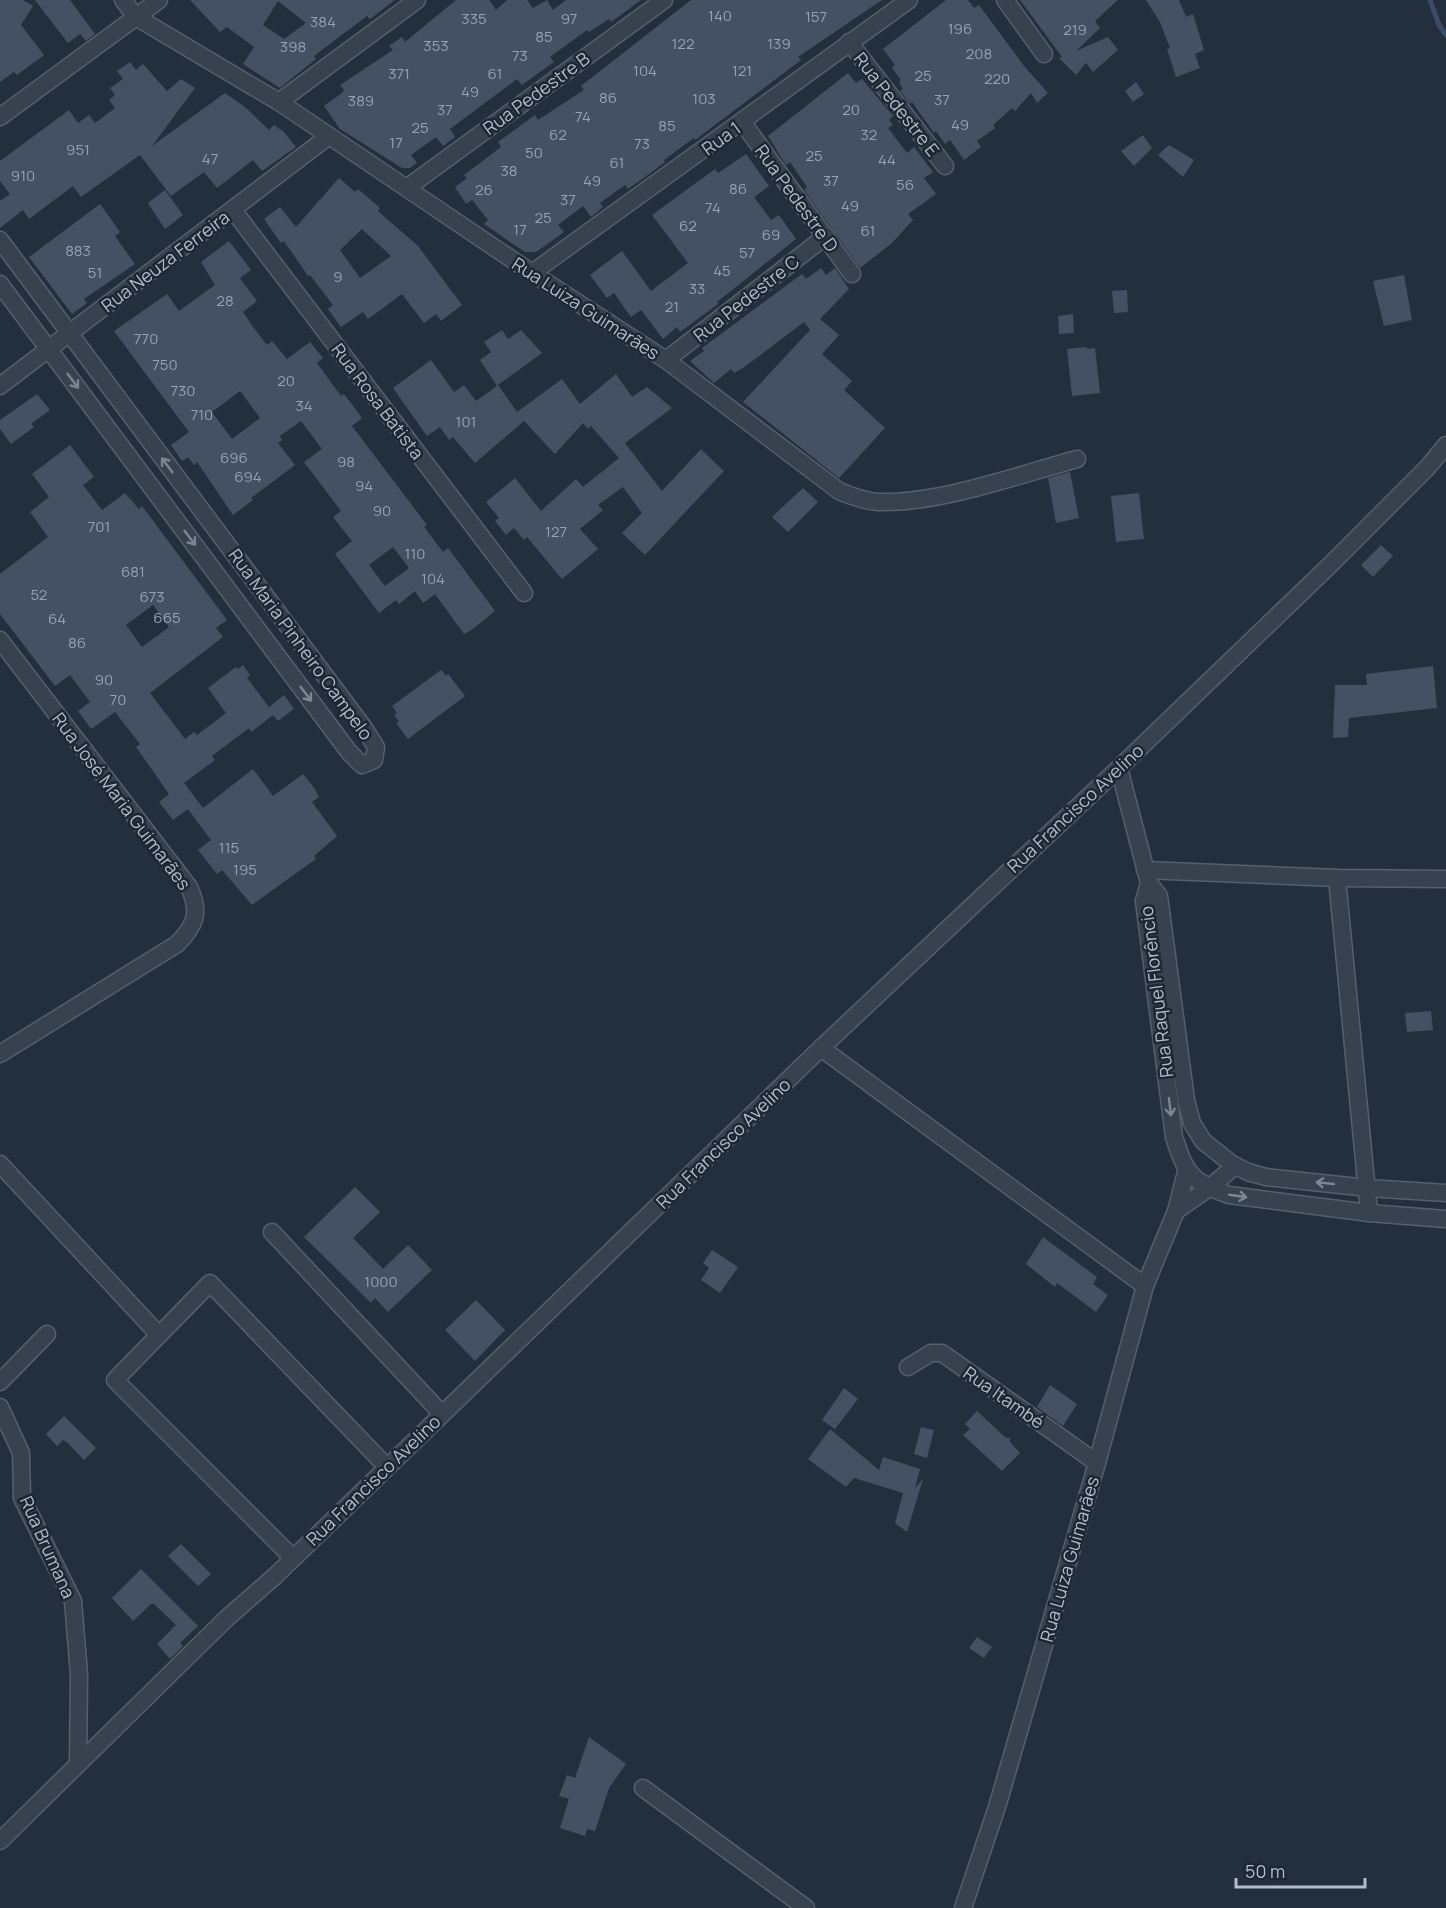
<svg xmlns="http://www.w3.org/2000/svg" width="1446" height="1908" font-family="Manrope,sans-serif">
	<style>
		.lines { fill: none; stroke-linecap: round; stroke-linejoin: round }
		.stream { stroke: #394c67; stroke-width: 5 }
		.building { fill: #455162; fill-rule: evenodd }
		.minor-casing { stroke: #565f6c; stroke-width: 19 }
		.minor { stroke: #38414e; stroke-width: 16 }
		.oneway { stroke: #7c8592 }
		.labels { text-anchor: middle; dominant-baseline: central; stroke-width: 5; stroke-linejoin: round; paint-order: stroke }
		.number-label { font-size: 15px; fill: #98a1af }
		.street-label { font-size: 18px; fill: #b4bcc9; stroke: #1d2633 }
	</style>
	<rect width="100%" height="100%" fill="#242f3e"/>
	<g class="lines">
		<polyline class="stream" points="1430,0 1439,25 1446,35"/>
	</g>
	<g class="building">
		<polygon points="0,0 23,0 33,6 21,25 44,55 17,75 14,72 0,82"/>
		<polygon points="35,0 70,0 95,34 86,41 80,34 68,43"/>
		<path d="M190 0H395L370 19 367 16 314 56 316 59 280 88 243 64 254 47 227 27 220 32ZM278 1 306 23 284 39 263 25Z"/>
		<polygon points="456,0 489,0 496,10 507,0 527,0 533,8 547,0 553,10 566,0 641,0 611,22 609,19 589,32 587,30 550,57 554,62 522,85 517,79 450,129 455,137 443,146 436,137 411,155 417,163 410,168 402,168 340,129 324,106 342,93 344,90 340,85 393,50 389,46 402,37 405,42"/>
		<polygon points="691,0 882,0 798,57 801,60 695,140 694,138 664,160 665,162 649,174 628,189 625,185 600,203 603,207 591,217 583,206 558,225 564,232 536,252 525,252 484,224 488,220 472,200 466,204 455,187 467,178 464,175 501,147 498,142 535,115 538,120 584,90 581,86"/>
		<polygon points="946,0 968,0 974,8 979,5 1024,66 1048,93 1037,103 1031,93 1015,111 1012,108 993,125 995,128 977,141 981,147 964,160 950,140 945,144 936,131 934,133 912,102 910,104 900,91 903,89 899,82 901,80 892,68 895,65 883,49"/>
		<polygon points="1020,0 1118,0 1095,21 1100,28 1076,51 1108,37 1118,50 1093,72 1086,63 1076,75 1059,58 1062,57"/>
		<polygon points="1146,0 1179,0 1186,17 1193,14 1204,50 1195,54 1200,68 1176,77 1167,49 1170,48 1160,22"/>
		<polygon points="130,62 136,70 143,64 167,91 181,79 195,88 152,146 225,93 245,107 269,130 274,125 284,132 296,147 262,171 253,160 217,188 204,172 171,196 140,155 81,197 73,186 29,219 23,210 0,228 0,201 10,194 0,181 0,161 69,110 78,123 89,115 95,123 115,108 109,100 115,95 110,88 123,79 117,71"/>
		<polygon points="848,73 856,83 862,79 893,116 889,120 893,125 888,128 907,153 914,147 933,172 924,178 936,194 908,214 913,220 892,243 860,268 804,190 807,187 790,162 786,165 768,136"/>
		<polygon points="1136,82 1144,94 1133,102 1125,91"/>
		<polygon points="1143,135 1152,148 1134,166 1121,151"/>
		<polygon points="1169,145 1194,160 1183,177 1158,155"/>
		<polygon points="746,154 769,186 754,197 771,220 779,215 796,239 717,302 718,304 680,332 677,327 663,339 641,310 631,317 614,293 607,298 590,275 622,251 651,291 688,263 652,215 715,169 718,173"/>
		<path d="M339 178 355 192 358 189 380 208 378 211 418 246 462 305 441 321 436 314 424 323 402 294 368 319 363 312 341 327 328 309 333 305 310 275 308 276 284 241 281 243 264 219 280 207 296 227ZM362 229 391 256 360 278 340 250Z"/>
		<polygon points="165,190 183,215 165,229 148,203"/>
		<polygon points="100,204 120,232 115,236 135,264 84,299 87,303 72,314 29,257"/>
		<path d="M229 241 251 270 240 278 257 301 243 312 253 327 267 345 272 341 287 359 310 342 323 358 317 363 341 396 344 394 362 418 352 426 427 525 424 527 443 552 448 548 495 611 470 631 464 634 435 594 423 603 415 591 399 604 396 600 379 613 335 554 352 541 333 517 341 511 304 462 322 449 301 421 280 436 282 440 278 443 295 465 251 498 253 500 233 515 197 462 194 465 188 457 182 461 171 445 189 432 114 331 167 294 179 311 215 285 201 262ZM240 391 260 418 232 439 212 412ZM393 547 409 568 385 586 369 565Z"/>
		<polygon points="821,268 826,275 835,268 849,289 820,319 839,335 822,354 852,381 844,390 885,428 839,478 743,402 810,330 804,322 743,368 734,373 731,369 714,383 690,361 704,351 702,348 802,274 806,279"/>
		<polygon points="1404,275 1412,320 1384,326 1373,281"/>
		<polygon points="1127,290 1128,312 1114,313 1112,291"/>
		<polygon points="1073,314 1074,333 1059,334 1058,316"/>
		<polygon points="502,330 508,339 521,330 542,353 498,385 517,412 562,379 580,404 616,374 632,397 647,387 672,408 625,443 662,491 701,449 724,471 645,555 622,533 642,513 623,487 598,505 603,510 580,529 598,549 562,579 527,537 524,540 514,528 506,535 495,521 499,518 486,502 515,478 541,511 576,479 583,487 619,458 591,426 588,429 583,423 555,454 524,421 475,463 453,437 449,440 440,427 427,436 393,388 431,360 454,392 464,385 476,401 497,386 480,360 491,352 484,342"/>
		<polygon points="1087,347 1087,349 1095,348 1100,393 1072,396 1067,349"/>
		<polygon points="37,394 50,410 31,424 34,427 11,444 0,429 0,420"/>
		<path d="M70 445 94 477 83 485 102 510 125 493 139 509 142 506 227 620 216 628 223 637 150 693 185 739 194 732 197 735 226 713 208 688 236 667 238 669 243 665 250 675 247 678 269 707 284 695 294 709 278 721 273 715 251 732 249 728 212 756 215 760 184 783 203 808 253 769 273 796 303 774 315 789 319 797 312 802 337 836 314 856 316 859 252 905 222 870 217 874 198 850 211 840 188 809 173 820 159 802 169 794 136 747 140 744 115 712 91 729 78 711 90 702 70 675 55 686 0 614V574L48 537 30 512 49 497 32 474ZM153 605 169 627 142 647 126 625Z"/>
		<polygon points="1070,472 1079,518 1056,523 1048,478"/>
		<polygon points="803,488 818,502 788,532 772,517"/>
		<polygon points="1139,493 1144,539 1116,542 1111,496"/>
		<polygon points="1381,545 1393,556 1373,577 1361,565"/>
		<polygon points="1433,666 1437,708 1349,718 1348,737 1333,738 1335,685 1367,685 1366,674"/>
		<polygon points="441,670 446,676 448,674 465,696 408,739 396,723 399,721 394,715 397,713 392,706"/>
		<polygon points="1431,1011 1433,1030 1407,1032 1405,1013"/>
		<polygon points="355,1187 380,1212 353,1238 383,1269 408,1245 432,1270 388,1312 375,1298 371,1303 304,1237"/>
		<polygon points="1043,1237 1097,1277 1093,1284 1108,1295 1096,1312 1057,1283 1055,1287 1026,1264"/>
		<polygon points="712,1250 738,1267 720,1293 701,1280 709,1268 703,1263"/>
		<polygon points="476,1300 505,1330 475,1361 445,1330"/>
		<polygon points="1050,1385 1077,1404 1063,1426 1037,1407"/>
		<polygon points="844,1388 858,1399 835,1429 822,1420"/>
		<polygon points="977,1411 1006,1438 1010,1438 1010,1442 1020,1453 1002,1471 963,1435 970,1429 965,1424"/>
		<polygon points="64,1416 96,1448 84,1460 68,1443 63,1440 57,1446 46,1434"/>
		<polygon points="921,1427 934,1430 927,1458 914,1454"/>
		<polygon points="830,1429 879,1470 883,1457 920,1469 915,1488 923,1479 907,1532 895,1523 903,1493 854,1478 846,1487 808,1459"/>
		<polygon points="181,1544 211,1574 198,1586 168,1556"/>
		<polygon points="141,1569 198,1626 180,1643 183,1646 170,1659 157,1644 176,1625 154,1604 151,1604 133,1621 112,1598"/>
		<polygon points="977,1637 992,1647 984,1658 969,1648"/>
		<polygon points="589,1737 626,1764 609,1788 595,1831 587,1829 585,1836 560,1828 569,1799 559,1796 567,1775 575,1778"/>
	</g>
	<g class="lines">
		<g class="minor-casing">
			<g id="minor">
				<path d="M123 0 136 17 279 102 532 273 666 360 839 491C851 496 864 501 878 502 939 504 1018 475 1077 459"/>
				<polyline points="1005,0 1044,54"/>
				<polyline points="849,42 945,166"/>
				<polyline points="279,102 417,0"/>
				<polyline points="0,117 159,0"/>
				<polyline points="743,123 852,274"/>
				<polyline points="408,187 664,0"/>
				<polyline points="233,210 524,593"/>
				<polyline points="0,240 364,728 376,747 374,760 362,765 349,752 0,284"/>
				<polyline points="532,273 909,0"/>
				<polyline points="666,360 826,236"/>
				<polyline points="0,386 329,136"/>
				<path d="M0 640 189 887C201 913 195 926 177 944L0 1054"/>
				<polyline points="1119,768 1149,883 1159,896 1186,1100 1192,1123 1203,1141 1232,1164 1248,1172 1266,1177 1368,1188 1446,1193"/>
				<polyline points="1145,870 1337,878 1446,879"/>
				<polyline points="1337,878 1369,1213"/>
				<path d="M1149 883 1144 901 1174 1137C1186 1174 1191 1182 1229 1195L1369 1213 1446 1219"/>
				<polyline points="821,1048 1145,1286"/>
				<polyline points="0,1164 159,1335"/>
				<polyline points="1176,1211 1209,1188 1235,1166"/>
				<polyline points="272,1232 441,1413"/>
				<polyline points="908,1367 931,1353 942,1353 1097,1463"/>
				<polyline points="0,1382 47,1334"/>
				<polyline points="0,1407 21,1453 22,1498 73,1601 79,1674 78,1764"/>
				<polyline points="293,1558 115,1380 210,1283 386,1466"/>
				<polyline points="643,1788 806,1908"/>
				<polyline points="0,1841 227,1618 274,1577 821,1048 1119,768 1328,567 1428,467 1446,445"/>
				<polyline points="963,1908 997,1807 1097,1463 1145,1286 1176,1211 1186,1172"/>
			</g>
		</g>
		<use href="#minor" class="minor"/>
	</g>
	<defs><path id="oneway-shaft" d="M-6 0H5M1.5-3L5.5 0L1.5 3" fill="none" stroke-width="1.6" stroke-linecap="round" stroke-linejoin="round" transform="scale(1.5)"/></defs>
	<g class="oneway">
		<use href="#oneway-shaft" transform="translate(73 381) rotate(53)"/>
		<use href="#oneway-shaft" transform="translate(167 465) rotate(-127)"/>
		<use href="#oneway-shaft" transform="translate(190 538) rotate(53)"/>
		<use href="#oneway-shaft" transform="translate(306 694) rotate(53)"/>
		<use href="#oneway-shaft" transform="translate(1170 1107) rotate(83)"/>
		<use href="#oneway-shaft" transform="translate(1325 1183) rotate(-174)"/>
		<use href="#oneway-shaft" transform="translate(1238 1196) rotate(8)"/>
	</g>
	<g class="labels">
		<g class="number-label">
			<text x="720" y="15">140</text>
			<text x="816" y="16">157</text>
			<text x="474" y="18">335</text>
			<text x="569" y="18">97</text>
			<text x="323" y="21">384</text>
			<text x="960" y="28">196</text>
			<text x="1075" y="29">219</text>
			<text x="544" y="36">85</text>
			<text x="683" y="43">122</text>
			<text x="779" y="43">139</text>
			<text x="436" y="45">353</text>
			<text x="293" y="46">398</text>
			<text x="979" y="53">208</text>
			<text x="520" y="55">73</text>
			<text x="645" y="70">104</text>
			<text x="742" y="70">121</text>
			<text x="399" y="73">371</text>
			<text x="495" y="73">61</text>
			<text x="923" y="75">25</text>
			<text x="997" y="78">220</text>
			<text x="470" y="91">49</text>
			<text x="608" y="97">86</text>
			<text x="704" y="98">103</text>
			<text x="942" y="99">37</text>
			<text x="361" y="100">389</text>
			<text x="445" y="109">37</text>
			<text x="851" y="109">20</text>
			<text x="583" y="116">74</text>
			<text x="960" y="124">49</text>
			<text x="667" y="125">85</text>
			<text x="420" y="127">25</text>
			<text x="558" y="134">62</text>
			<text x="869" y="134">32</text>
			<text x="396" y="142">17</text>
			<text x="642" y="143">73</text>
			<text x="78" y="149">951</text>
			<text x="534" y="152">50</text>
			<text x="814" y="155">25</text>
			<text x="210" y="158">47</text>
			<text x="887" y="159">44</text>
			<text x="617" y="162">61</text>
			<text x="509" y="170">38</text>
			<text x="23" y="175">910</text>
			<text x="592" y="180">49</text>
			<text x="831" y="180">37</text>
			<text x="905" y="184">56</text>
			<text x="738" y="188">86</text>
			<text x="484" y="189">26</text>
			<text x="568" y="199">37</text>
			<text x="850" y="205">49</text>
			<text x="713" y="207">74</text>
			<text x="543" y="217">25</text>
			<text x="688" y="225">62</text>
			<text x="520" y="229">17</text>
			<text x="868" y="230">61</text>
			<text x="771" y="234">69</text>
			<text x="78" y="250">883</text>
			<text x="747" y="252">57</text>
			<text x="722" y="270">45</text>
			<text x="95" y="272">51</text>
			<text x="338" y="276">9</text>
			<text x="697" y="288">33</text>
			<text x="225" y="300">28</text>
			<text x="672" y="306">21</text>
			<text x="146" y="338">770</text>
			<text x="165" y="364">750</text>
			<text x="286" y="380">20</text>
			<text x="183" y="390">730</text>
			<text x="304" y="405">34</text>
			<text x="202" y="414">710</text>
			<text x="466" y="421">101</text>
			<text x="234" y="457">696</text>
			<text x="346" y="461">98</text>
			<text x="248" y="476">694</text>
			<text x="364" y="485">94</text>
			<text x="382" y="510">90</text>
			<text x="99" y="526">701</text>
			<text x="556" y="531">127</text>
			<text x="415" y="553">110</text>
			<text x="133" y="571">681</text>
			<text x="433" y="578">104</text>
			<text x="39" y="594">52</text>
			<text x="152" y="596">673</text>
			<text x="167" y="617">665</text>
			<text x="57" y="618">64</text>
			<text x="77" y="642">86</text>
			<text x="104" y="679">90</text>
			<text x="118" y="699">70</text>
			<text x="229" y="847">115</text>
			<text x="245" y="869">195</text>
			<text x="381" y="1281">1000</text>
		</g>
		<g class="street-label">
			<text transform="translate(536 93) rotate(-36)">Rua Pedestre B</text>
			<text transform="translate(897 104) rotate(52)">Rua Pedestre E</text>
			<text transform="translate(721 138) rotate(-36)">Rua 1</text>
			<text transform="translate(797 198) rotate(54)">Rua Pedestre D</text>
			<text transform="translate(165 261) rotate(-37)">Rua Neuza Ferreira</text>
			<text transform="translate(746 298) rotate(-38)">Rua Pedestre C</text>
			<text transform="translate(586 308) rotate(33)">Rua Luiza Guimarães</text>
			<text transform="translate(378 401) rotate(53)">Rua Rosa Batista</text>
			<text transform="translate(301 644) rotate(54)">Rua Maria Pinheiro Campelo</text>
			<text transform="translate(122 801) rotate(53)">Rua José Maria Guimarães</text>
			<text transform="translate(1075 808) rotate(-43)">Rua Francisco Avelino</text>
			<text transform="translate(1156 992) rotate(-97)">Rua Raquel Florêncio</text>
			<text transform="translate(723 1143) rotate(-44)">Rua Francisco Avelino</text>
			<text transform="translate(1004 1397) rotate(35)">Rua Itambé</text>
			<text transform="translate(373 1480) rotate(-44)">Rua Francisco Avelino</text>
			<text transform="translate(48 1547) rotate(66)">Rua Brumana</text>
			<text transform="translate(1069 1559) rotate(-74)">Rua Luiza Guimarães</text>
		</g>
	</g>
	<path d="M1236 1878v9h129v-9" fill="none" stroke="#b4bcc9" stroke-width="3"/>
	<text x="1245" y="1878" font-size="18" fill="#b4bcc9" stroke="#1d2633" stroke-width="4.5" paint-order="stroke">50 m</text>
</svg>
